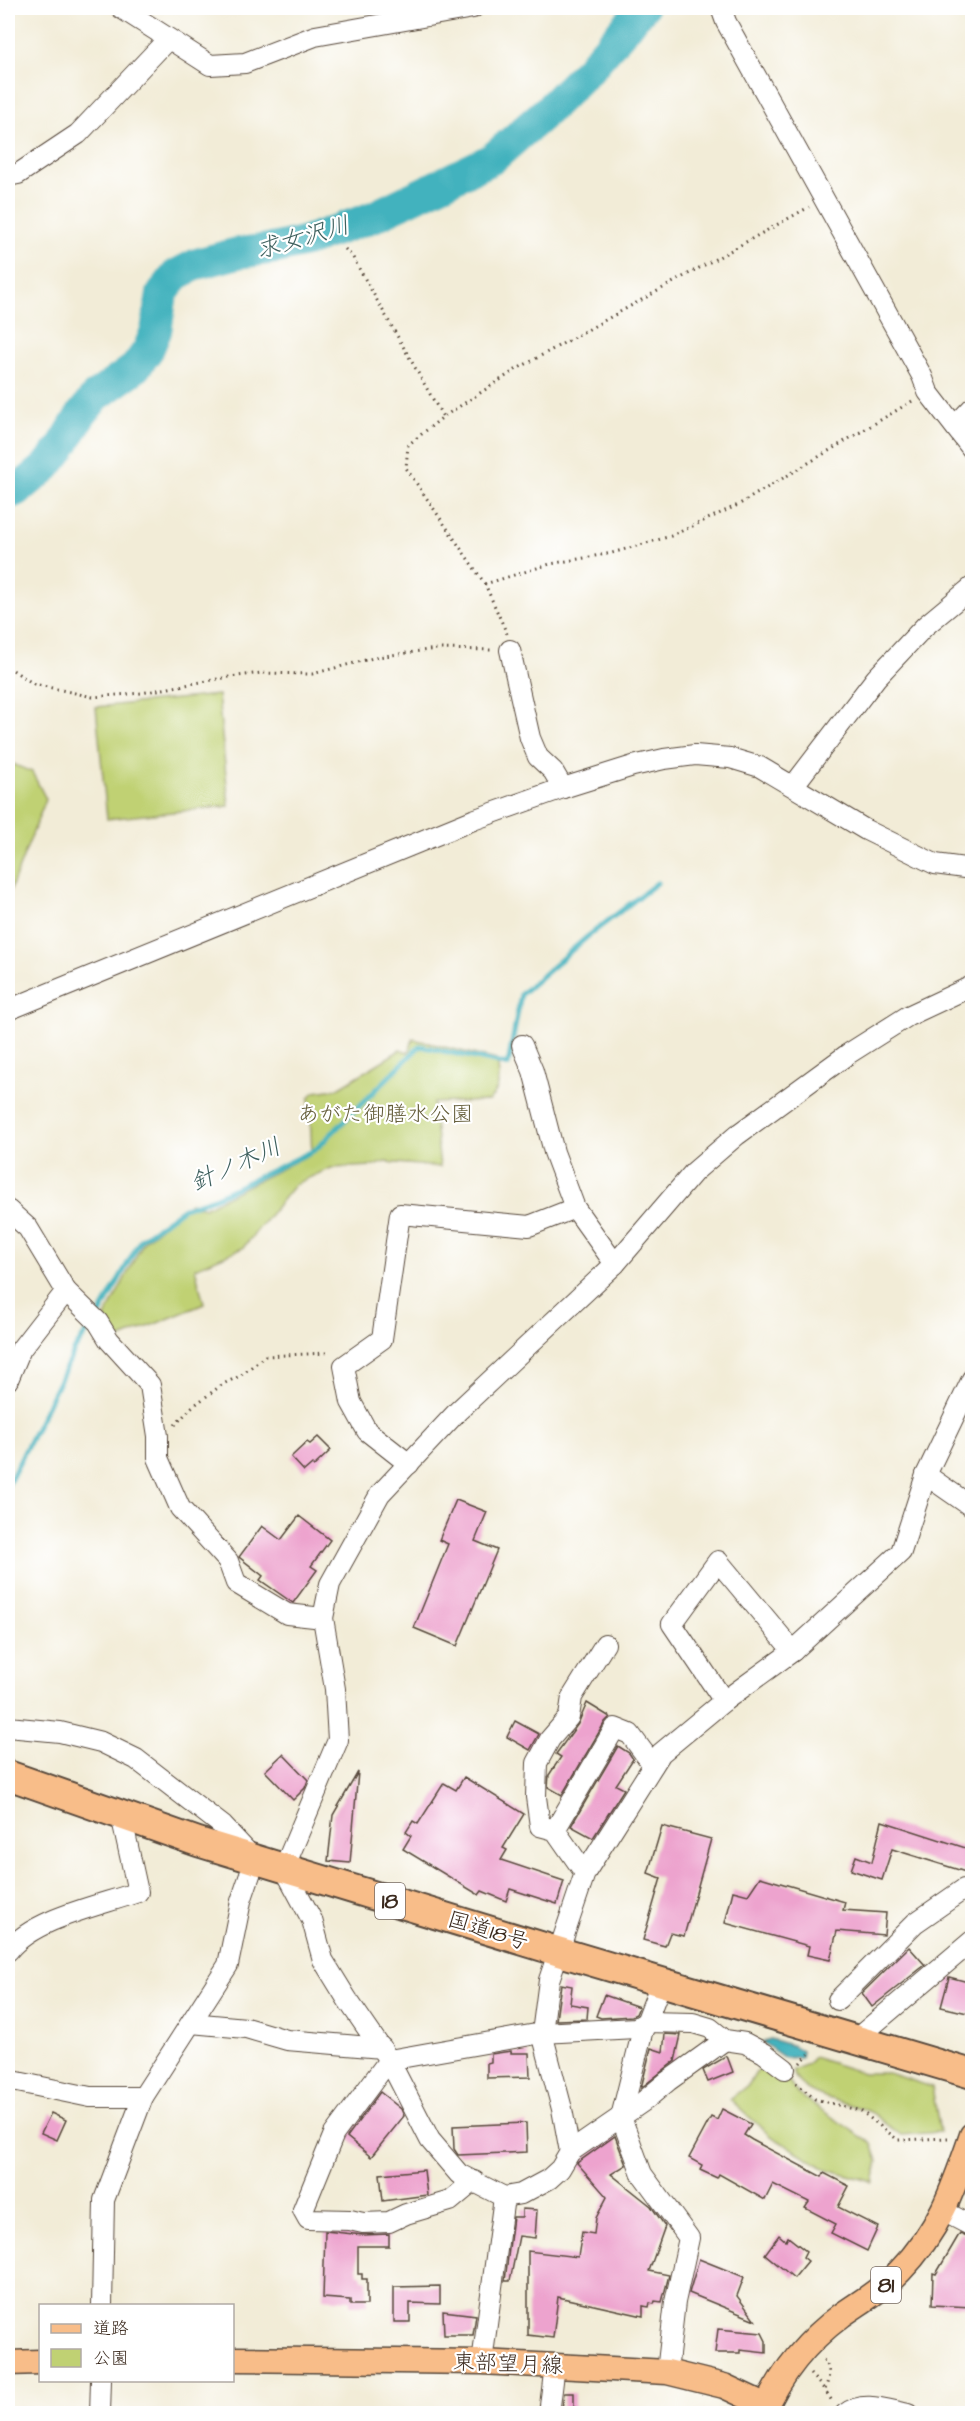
<svg xmlns="http://www.w3.org/2000/svg" width="980" height="2421" font-family="'Architects Daughter','Klee One',sans-serif">
	<style>
		.green { fill: #c0d173; stroke: #7e7e48; stroke-width: 1.5 }
		.water { fill: #43b2be; stroke: #3f6e6e; stroke-width: 1.5 }
		.lines { fill: none; stroke-linecap: round; stroke-linejoin: round }
		.stream { stroke: #43b2be; stroke-width: 5 }
		.river { stroke: #43b2be; stroke-width: 32 }
		.building { fill: #eda3ce }
		.minor-casing { stroke: #56473a; stroke-width: 22 }
		.major-casing { stroke: #56473a; stroke-width: 27 }
		.highway-casing { stroke: #56473a; stroke-width: 32 }
		.path { stroke: #56473a; stroke-width: 3; stroke-dasharray: 1.5 4.5; stroke-linecap: butt }
		.minor { stroke: #fff; stroke-width: 20 }
		.major { stroke: #f8bd89; stroke-width: 24 }
		.highway { stroke: #f8bd89; stroke-width: 28 }
		.labels { text-anchor: middle; dominant-baseline: central; stroke-width: 4.5; stroke-linejoin: round; paint-order: stroke }
		.shield { fill: #fff; stroke: #766a62; stroke-width: 1.5 }
		.shield-label { font-size: 21px; font-weight: bold; fill: #3b2a1e }
		.park-label { font-size: 22px; fill: #635c38; stroke: #fff }
		.street-label { font-size: 22px; fill: #3b2a1e; stroke: #fff }
		.water-label { font-size: 24px; font-style: italic; fill: #3e605e; stroke: #fff }
	</style>
	<rect width="100%" height="100%" fill="#fff"/>
	<filter id="ink" filterUnits="userSpaceOnUse"><feTurbulence type="fractalNoise" baseFrequency=".0167" numOctaves="2"/><feDisplacementMap in="SourceGraphic" scale="12" xChannelSelector="R" yChannelSelector="G"/><feConvolveMatrix kernelMatrix="1 2 1 2 8 2 1 2 1" color-interpolation-filters="sRGB"/></filter>
	<filter id="wash" filterUnits="userSpaceOnUse"><feTurbulence type="fractalNoise" baseFrequency=".008" numOctaves="4" result="noise"/><feDisplacementMap in="SourceGraphic" scale="24" xChannelSelector="R" yChannelSelector="G"/><feGaussianBlur stdDeviation="1.35" result="paint"/><feColorMatrix in="noise" values="0 0 0 0 0 0 0 0 0 0 0 0 0 0 0 0 0 1.4 0 .05"/><feComposite in="paint" operator="in"/></filter>
	<g filter="url(#wash)">
		<rect width="100%" height="100%" fill="#f2ecd7"/>
		<g class="green">
			<polygon points="218,695 229,806 107,819 96,707"/>
			<polygon points="8,762 32,772 46,799 8,896"/>
			<path d="M413 1039 497 1060C500 1077 501 1087 489 1101L433 1103 440 1167 385 1162 373 1166 331 1168 295 1184 243 1248 195 1268 204 1304 116 1340 105 1317 144 1241 190 1203 204 1208 312 1153 309 1098 314 1092 337 1089 400 1050 409 1052Z"/>
			<path d="M813 2057 863 2073H889L932 2087 940 2132 901 2135C892 2129 883 2121 874 2114 853 2101 797 2099 793 2070L808 2064Z"/>
			<polygon points="764,2060 785,2076 798,2094 872,2144 878,2161 873,2182 824,2168 769,2135 730,2099 749,2084"/>
		</g>
		<polygon class="water" points="770,2039 794,2046 802,2051 801,2057 785,2058 762,2042"/>
		<g class="lines">
			<g class="stream">
				<polyline points="100,1314 141,1239 184,1208 214,1198 315,1150 420,1046 508,1065 521,994 587,937 657,883"/>
				<polyline points="8,1485 75,1349 91,1326"/>
			</g>
			<polyline class="river" points="8,494 18,490 46,467 61,448 81,415 96,396 135,368 148,350 156,331 162,294 176,275 197,264 238,253 277,248 306,241 373,217 492,159 550,108 591,67 642,8"/>
		</g>
		<g id="blocks">
			<g class="building">
				<polygon points="318,1437 331,1450 314,1466 312,1464 304,1471 291,1457 307,1442 310,1444"/>
				<polygon points="456,1500 487,1512 475,1541 497,1550 457,1646 414,1628 448,1544 439,1540"/>
				<polygon points="299,1516 330,1540 311,1566 317,1570 293,1603 260,1580 263,1576 239,1557 262,1526 281,1540"/>
				<polygon points="587,1703 610,1717 605,1722 562,1795 548,1787 549,1775 561,1757 556,1754 578,1724"/>
				<polygon points="515,1721 539,1734 530,1750 507,1737"/>
				<polygon points="618,1746 629,1753 633,1759 616,1785 624,1789 593,1838 571,1826"/>
				<polygon points="283,1754 308,1780 305,1788 293,1800 265,1771"/>
				<polygon points="358,1772 350,1863 328,1861 333,1815"/>
				<polygon points="464,1777 524,1814 503,1848 507,1850 501,1860 564,1881 557,1904 510,1889 506,1901 482,1891 479,1895 403,1849 411,1836 406,1832 413,1821 418,1824 444,1783 456,1790"/>
				<polygon points="882,1821 972,1850 972,1874 892,1849 882,1880 851,1870 856,1856 872,1862"/>
				<polygon points="662,1826 711,1839 684,1936 670,1933 665,1946 643,1940 661,1878 648,1873"/>
				<polygon points="760,1877 845,1902 843,1910 886,1913 884,1935 837,1931 830,1960 807,1955 809,1946 725,1923 733,1891 748,1895"/>
				<polygon points="909,1947 925,1965 872,2007 862,1993"/>
				<polygon points="949,1977 972,1983 972,2014 941,2007"/>
				<polygon points="561,1984 572,1986 570,2004 588,2007 587,2019 556,2020"/>
				<polygon points="604,1995 639,2007 636,2014 632,2016 601,2018 596,2016"/>
				<polygon points="665,2034 681,2035 675,2061 641,2088 651,2048 663,2052"/>
				<polygon points="511,2051 511,2053 529,2053 530,2077 487,2078 487,2063 491,2062 491,2054"/>
				<polygon points="727,2056 733,2072 708,2082 703,2070"/>
				<polygon points="380,2092 401,2109 404,2116 371,2157 347,2137"/>
				<polygon points="722,2109 751,2124 744,2135 752,2140 822,2177 824,2173 849,2186 838,2207 878,2227 867,2251 831,2233 836,2224 805,2208 809,2202 773,2184 765,2200 719,2174 717,2178 700,2170 702,2165 689,2158 711,2117 717,2120"/>
				<polygon points="51,2113 66,2120 57,2140 41,2133"/>
				<polygon points="526,2123 527,2152 458,2155 454,2149 453,2126"/>
				<polygon points="615,2136 626,2165 611,2174 651,2206 665,2226 649,2271 669,2275 662,2302 655,2301 654,2304 650,2303 649,2307 643,2306 643,2316 558,2297 553,2338 528,2335 528,2251 578,2257 582,2232 594,2234 596,2218 607,2197 577,2163"/>
				<polygon points="424,2170 427,2195 383,2201 380,2174"/>
				<polygon points="522,2209 537,2210 535,2238 519,2236 510,2281 505,2281 513,2217 522,2217"/>
				<polygon points="325,2231 363,2235 389,2234 389,2246 358,2246 358,2274 362,2274 362,2279 367,2279 367,2305 350,2305 350,2300 323,2298"/>
				<polygon points="960,2233 972,2238 972,2307 932,2305 933,2273 936,2274"/>
				<polygon points="779,2235 786,2241 788,2237 806,2251 803,2257 808,2261 794,2278 765,2254"/>
				<polygon points="699,2259 744,2277 737,2296 755,2320 689,2293"/>
				<polygon points="440,2286 440,2304 410,2303 410,2322 394,2322 394,2287"/>
				<polygon points="443,2311 476,2315 473,2335 444,2335"/>
				<polygon points="718,2329 762,2333 766,2341 766,2353 740,2350 740,2353 715,2353"/>
				<polygon points="564,2393 574,2393 574,2409 562,2409"/>
			</g>
		</g>
	</g>
	<g filter="url(#ink)">
		<use href="#blocks" fill-opacity="0" stroke="#56473a" stroke-width="1.5"/>
		<g class="lines">
			<g class="minor-casing">
				<g id="minor">
					<polyline points="121,8 210,65 245,63 315,36 473,8"/>
					<polyline points="721,8 726,22 922,376 928,392 972,449"/>
					<polyline points="8,176 18,174 78,134 168,39"/>
					<polyline points="955,426 972,408"/>
					<polyline points="510,650 530,738 538,757 553,771 563,788"/>
					<polyline points="794,785 876,678 925,626 972,587"/>
					<polyline points="8,1010 473,820 563,788 633,766 664,759 695,755 730,758 760,767 866,830 935,864 972,869"/>
					<polyline points="522,1045 533,1071 554,1152 575,1208 615,1264"/>
					<polyline points="8,1210 28,1228 66,1291 98,1322 109,1340 150,1385 158,1436 158,1458 180,1508 228,1561 236,1583 287,1614 323,1618"/>
					<polyline points="8,1380 21,1349 66,1291"/>
					<polyline points="409,1464 367,1431 351,1402 344,1366 382,1339 400,1214 529,1226 575,1208"/>
					<polyline points="926,1475 972,1507"/>
					<polyline points="724,1701 672,1624 718,1561 793,1651"/>
					<polyline points="8,1727 60,1732 101,1742 136,1759 223,1826 255,1860 241,1901 228,1965 143,2097 104,2200 102,2306"/>
					<polyline points="555,1830 615,1728 630,1734 653,1765"/>
					<polyline points="585,1873 555,1830 540,1826 536,1797 537,1763 550,1739 569,1717 572,1697 605,1644"/>
					<path d="M8 1951C34 1918 99 1906 138 1892L121 1815"/>
					<polyline points="661,1983 642,2033 621,2117 642,2174 689,2238 675,2302 667,2372"/>
					<polyline points="838,2000 915,1923 964,1889 972,1890"/>
					<polyline points="191,2023 246,2028 287,2040 382,2048"/>
					<polyline points="725,2040 668,2081 644,2101 570,2152 560,2169 549,2179 521,2194 504,2197 459,2174 430,2140 389,2060 347,1999 323,1960 312,1920 284,1868 338,1740 335,1689 323,1618 330,1584 380,1494 458,1411 615,1264 694,1172 737,1135 848,1054 908,1016 972,986"/>
					<polyline points="855,2040 972,1941"/>
					<polyline points="8,2080 90,2097 143,2097"/>
					<polyline points="570,2152 562,2109 542,2033 549,1980 585,1873 661,1753 724,1701 793,1651 901,1552 926,1475 972,1379"/>
					<polyline points="474,2181 450,2201 406,2214 389,2222 363,2223 350,2220 308,2219 303,2210 334,2134 389,2060 542,2033 636,2028 646,2022 693,2023 710,2028 725,2040 745,2043 764,2053 785,2069"/>
					<polyline points="943,2211 972,2226"/>
					<polyline points="482,2362 504,2197"/>
					<polyline points="100,2414 101,2380"/>
					<polyline points="549,2414 555,2365"/>
					<path d="M845 2414C862 2400 888 2410 908 2414"/>
				</g>
			</g>
			<g class="major-casing">
				<g id="major">
					<polyline points="232,2359 482,2362 667,2372 724,2386 754,2400 773,2414"/>
					<polyline points="8,2363 40,2362"/>
					<path d="M763 2414C780 2374 807 2341 842 2315 862 2301 883 2289 900 2271 940 2230 954 2187 972 2135"/>
				</g>
			</g>
			<g class="highway-casing">
				<polyline id="highway" points="8,1775 198,1842 560,1952 972,2074"/>
			</g>
			<g class="path">
				<polyline points="345,249 352,256 443,417"/>
				<polyline points="485,584 406,468 408,445 443,417 517,369 809,207"/>
				<polyline points="507,634 485,584 550,564 612,553 671,536 738,505 914,400"/>
				<polyline points="8,667 34,684 93,697 141,693 229,677 261,673 312,674 377,657 436,649 494,650"/>
				<polyline points="175,1425 192,1407 223,1384 240,1376 265,1356 327,1353 330,1355"/>
				<polyline points="800,2063 809,2054"/>
				<polyline points="796,2083 815,2099 861,2111 898,2140 948,2138"/>
				<path d="M823 2360C833 2368 828 2380 825 2390L832 2401"/>
				<polyline points="810,2374 825,2390"/>
			</g>
			<use href="#minor" class="minor"/>
			<use href="#major" class="major"/>
			<use href="#highway" class="highway"/>
		</g>
	</g>
	<g class="labels">
		<g class="shield">
			<rect x="375" y="1883" width="30" height="36" rx="4.5"/>
			<rect x="871" y="2267" width="30" height="36" rx="4.5"/>
		</g>
		<g class="shield-label">
			<text x="390" y="1901">18</text>
			<text x="886" y="2285">81</text>
		</g>
		<g class="park-label">
			<text x="385" y="1114">あがた御膳水公園</text>
		</g>
		<g class="street-label">
			<text transform="translate(488 1931) rotate(17)">国道18号</text>
			<text transform="translate(508 2364) rotate(2)">東部望月線</text>
		</g>
		<g class="water-label">
			<text transform="translate(303 238) rotate(-16)">求女沢川</text>
			<text transform="translate(236 1165) rotate(-24)">針ノ木川</text>
		</g>
	</g>
	<rect width="980" height="2421" fill="none" stroke="#fff" stroke-width="30"/>
	<rect x="39" y="2304" width="195" height="78" fill="#ffffff" stroke="#b1aaa5" stroke-width="1.5"/>
	<rect x="51" y="2324" width="30" height="9" fill="#f8bd89" stroke="#b1aaa5" stroke-width="1.5"/>
	<text x="93" y="2334" font-size="18" fill="#3b2a1e">道路</text>
	<rect x="51" y="2349" width="30" height="18" fill="#c0d173" stroke="#b1aaa5" stroke-width="1.5"/>
	<text x="93" y="2364" font-size="18" fill="#3b2a1e">公園</text>
</svg>
